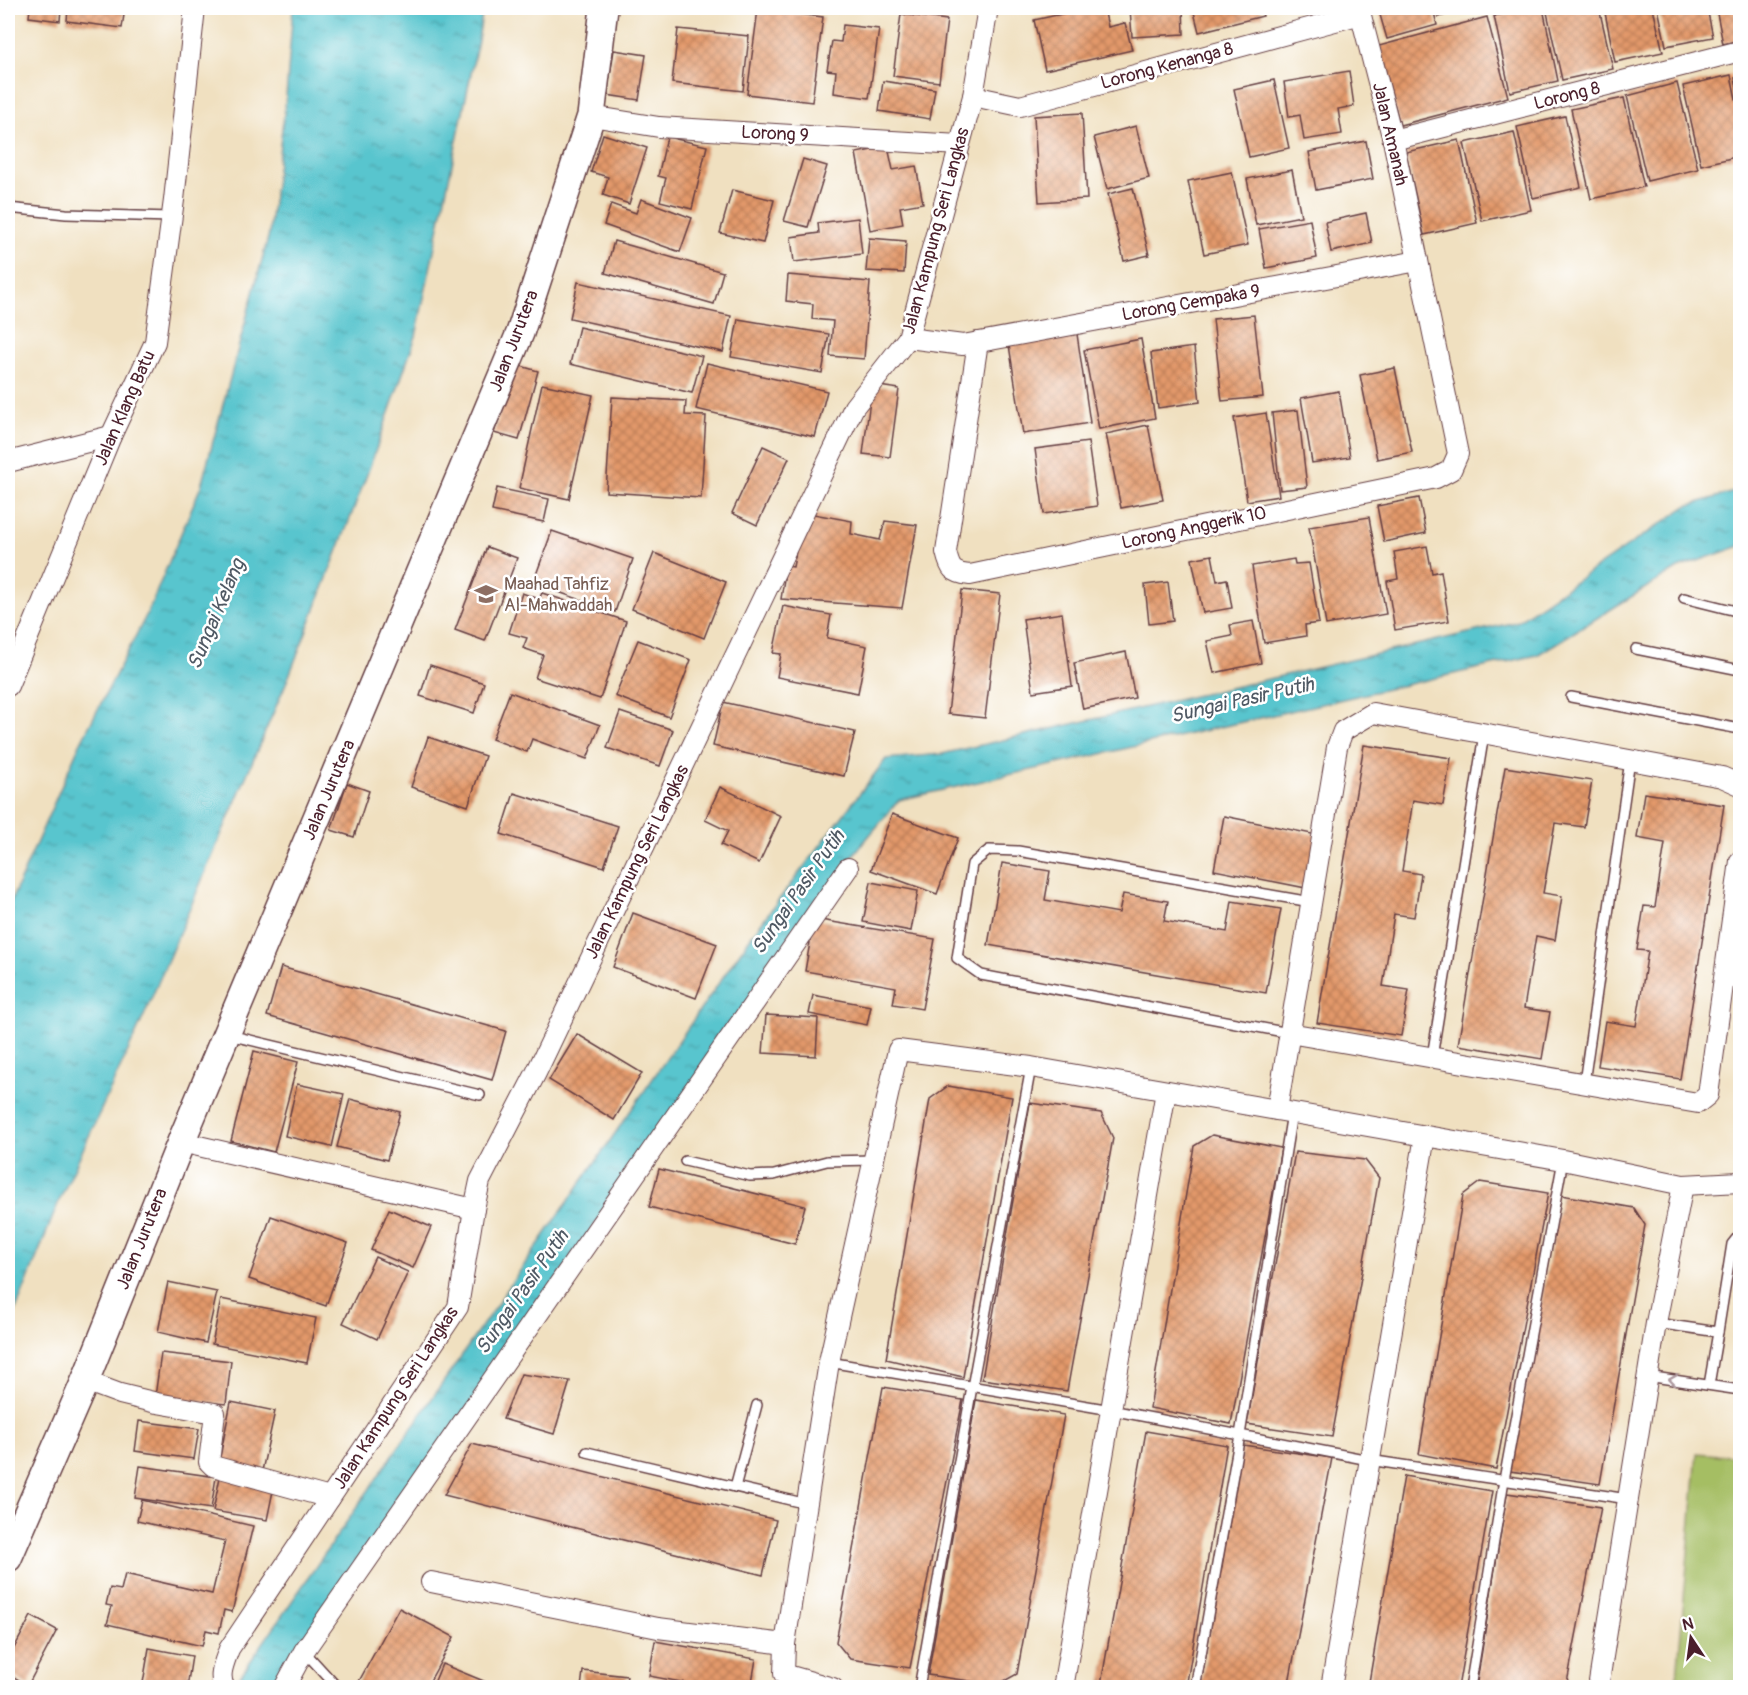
<svg xmlns="http://www.w3.org/2000/svg" width="1748" height="1695" font-family="Pangolin,sans-serif">
	<style>
		.garden { fill: #a5be64; stroke: #786e48; stroke-width: 1.5 }
		.water { fill: url(#water-ripples); stroke: #51727c; stroke-width: 1.5 }
		.building { fill: url(#building-cross-hatch) }
		.lines { fill: none; stroke-linecap: round; stroke-linejoin: round }
		.lane-casing { stroke: #633c41; stroke-width: 12 }
		.street-casing { stroke: #633c41; stroke-width: 22 }
		.secondary-casing { stroke: #633c41; stroke-width: 30 }
		.lane { stroke: #fff; stroke-width: 9 }
		.street { stroke: #fff; stroke-width: 20 }
		.secondary { stroke: #fff; stroke-width: 27 }
		.oneway { stroke: #ae9aa0 }
		.labels { text-anchor: middle; dominant-baseline: central; stroke-width: 5; stroke-linejoin: round; paint-order: stroke }
		.street-label { font-size: 18px; fill: #4a1f2b; stroke: #fff }
		.education-label { font-size: 18px; fill: #785e54; stroke: #fff; text-anchor: start }
		.water-label { font-size: 20px; font-style: italic; fill: #4f5964; stroke: #fff }
	</style>
	<defs>
		<pattern id="water-ripples" width="26" height="14" patternUnits="userSpaceOnUse" patternTransform="scale(1.5)"><rect width="26" height="14" fill="#58c5ce"/><path d="M2 4q2-2 4 0t4 0M15 11q2-2 4 0t4 0" fill="none" stroke="#4b9fa7"/></pattern>
		<pattern id="building-cross-hatch" width="8" height="8" patternUnits="userSpaceOnUse" patternTransform="scale(1.5)"><rect width="8" height="8" fill="#e3996a"/><path d="M0 0l8 8M0 8l8-8" fill="none" stroke="#ba7c57"/></pattern>
	</defs>
	<rect width="100%" height="100%" fill="#fff"/>
	<filter id="ink" filterUnits="userSpaceOnUse"><feTurbulence type="fractalNoise" baseFrequency=".0167" numOctaves="2"/><feDisplacementMap in="SourceGraphic" scale="12" xChannelSelector="R" yChannelSelector="G"/><feConvolveMatrix kernelMatrix="1 2 1 2 8 2 1 2 1" color-interpolation-filters="sRGB"/></filter>
	<filter id="wash" filterUnits="userSpaceOnUse"><feTurbulence type="fractalNoise" baseFrequency=".008" numOctaves="4" result="noise"/><feDisplacementMap in="SourceGraphic" scale="24" xChannelSelector="R" yChannelSelector="G"/><feGaussianBlur stdDeviation="1.35" result="paint"/><feColorMatrix in="noise" values="0 0 0 0 0 0 0 0 0 0 0 0 0 0 0 0 0 1.4 0 .05"/><feComposite in="paint" operator="in"/></filter>
	<g filter="url(#wash)">
		<rect width="100%" height="100%" fill="#f0e0c0"/>
		<polygon class="garden" points="1697,1453 1740,1457 1740,1687 1676,1687"/>
		<g class="water">
			<polygon points="293,8 483,8 478,40 416,336 368,472 289,676 143,1018 57,1206 8,1330 8,908 79,746 148,612 201,486 269,234 286,97"/>
			<polygon points="1740,490 1740,546 1678,568 1537,655 899,800 854,854 273,1687 232,1688 752,935 886,759 942,754 1516,622 1687,506"/>
		</g>
		<g id="blocks">
			<g class="building">
				<polygon points="30,8 61,8 60,21 29,17"/>
				<polygon points="68,8 125,8 122,28 67,21"/>
				<polygon points="1089,8 1104,8 1108,27 1125,23 1132,50 1045,70 1034,20"/>
				<polygon points="1130,8 1183,8 1184,34 1132,37"/>
				<polygon points="1193,8 1261,8 1263,16 1199,32"/>
				<polygon points="1378,8 1433,8 1437,25 1387,39"/>
				<polygon points="1435,8 1474,8 1438,17"/>
				<polygon points="1533,8 1543,8 1558,81 1510,92 1494,16"/>
				<polygon points="1546,8 1599,8 1613,69 1562,80"/>
				<polygon points="1604,8 1653,8 1663,52 1615,62"/>
				<polygon points="1658,8 1707,8 1713,37 1666,46"/>
				<polygon points="1716,8 1740,8 1740,40 1723,44"/>
				<polygon points="758,9 823,17 812,102 747,94"/>
				<polygon points="901,14 947,20 939,82 893,76"/>
				<polygon points="1487,17 1508,97 1400,125 1379,46"/>
				<polygon points="843,25 879,29 869,98 834,93 836,71 827,70 832,41 841,42"/>
				<polygon points="678,29 749,36 743,91 672,83"/>
				<polygon points="614,50 646,55 639,100 607,95"/>
				<polygon points="1349,71 1354,106 1338,109 1342,134 1304,140 1300,115 1289,117 1284,82"/>
				<polygon points="1731,75 1740,118 1740,156 1701,165 1683,86"/>
				<polygon points="1740,76 1740,98 1739,98 1735,77"/>
				<polygon points="1274,80 1289,148 1249,157 1234,89"/>
				<polygon points="883,81 935,89 930,119 879,111"/>
				<polygon points="1677,83 1698,169 1647,181 1627,96"/>
				<polygon points="1624,98 1644,187 1591,199 1571,109"/>
				<polygon points="1082,113 1087,199 1039,202 1034,116"/>
				<polygon points="1565,116 1581,187 1533,198 1517,127"/>
				<polygon points="1136,126 1149,178 1107,189 1094,137"/>
				<polygon points="1514,132 1531,210 1482,221 1464,143"/>
				<polygon points="603,134 647,148 629,204 603,195 608,177 591,172"/>
				<polygon points="667,137 707,146 692,209 660,201 666,178 658,176"/>
				<polygon points="1459,140 1477,223 1424,235 1406,152"/>
				<polygon points="1366,141 1373,179 1316,190 1309,152"/>
				<polygon points="888,147 893,170 916,166 923,203 900,207 903,224 870,230 856,153"/>
				<polygon points="803,159 827,166 808,227 784,221"/>
				<polygon points="1292,170 1301,216 1256,225 1247,179"/>
				<polygon points="1232,172 1248,245 1204,254 1188,181"/>
				<polygon points="1133,188 1149,255 1124,261 1108,194"/>
				<polygon points="732,190 774,200 763,243 720,233"/>
				<polygon points="641,199 692,218 680,252 604,225 611,204 636,213"/>
				<polygon points="1366,213 1372,243 1331,252 1325,222"/>
				<polygon points="858,218 862,254 794,262 791,237 819,233 818,223"/>
				<polygon points="1310,220 1317,258 1266,268 1259,229"/>
				<polygon points="869,238 906,241 904,273 866,271"/>
				<polygon points="614,241 723,272 714,304 605,273"/>
				<polygon points="788,275 870,282 864,359 830,356 833,321 812,319 813,304 786,301"/>
				<polygon points="578,282 731,316 723,352 570,318"/>
				<polygon points="1254,315 1263,397 1222,401 1213,319"/>
				<polygon points="738,319 829,334 822,373 731,357"/>
				<polygon points="579,327 702,356 692,393 570,364"/>
				<polygon points="1077,334 1090,423 1023,434 1009,345"/>
				<polygon points="1141,339 1155,418 1099,429 1084,350"/>
				<polygon points="1194,347 1200,402 1158,408 1151,353"/>
				<polygon points="707,363 827,391 815,437 696,409"/>
				<polygon points="514,364 538,371 519,440 494,433"/>
				<polygon points="1395,368 1412,452 1377,459 1360,375"/>
				<polygon points="542,384 593,395 569,499 519,488"/>
				<polygon points="872,385 899,389 890,457 863,454"/>
				<polygon points="1339,391 1350,457 1312,463 1301,398"/>
				<polygon points="612,397 686,401 685,415 706,416 701,498 606,492"/>
				<polygon points="1298,410 1307,487 1280,490 1272,413"/>
				<polygon points="1266,413 1279,496 1247,501 1234,418"/>
				<polygon points="1148,425 1163,500 1121,508 1106,434"/>
				<polygon points="1088,442 1097,506 1044,514 1035,449"/>
				<polygon points="763,446 789,458 757,525 732,513"/>
				<polygon points="497,488 549,499 544,522 492,511"/>
				<polygon points="1419,498 1426,533 1384,542 1377,506"/>
				<polygon points="808,513 852,521 851,534 880,540 885,521 917,525 902,608 781,599 786,566 793,567 800,531"/>
				<polygon points="1369,517 1386,614 1326,625 1309,527"/>
				<polygon points="552,531 633,559 615,612 533,583"/>
				<polygon points="1427,546 1432,573 1441,571 1449,621 1395,630 1387,581 1398,579 1394,552"/>
				<polygon points="487,547 517,558 485,641 455,630"/>
				<polygon points="654,553 726,582 704,638 632,609"/>
				<polygon points="1212,555 1217,581 1227,579 1232,608 1203,613 1192,559"/>
				<polygon points="1294,559 1295,564 1309,563 1319,623 1305,625 1306,636 1264,643 1252,566"/>
				<polygon points="1168,582 1173,621 1149,624 1145,585"/>
				<polygon points="962,590 1000,594 985,718 948,714"/>
				<polygon points="522,593 539,599 542,593 626,621 600,699 535,678 543,655 523,648 527,638 509,633"/>
				<polygon points="783,606 831,615 827,638 867,646 858,693 777,677 781,654 773,653"/>
				<polygon points="1062,613 1072,686 1033,692 1023,619"/>
				<polygon points="1253,621 1261,663 1214,673 1207,641 1232,636 1230,625"/>
				<polygon points="638,640 691,660 669,717 615,696"/>
				<polygon points="1126,652 1135,698 1083,709 1074,663"/>
				<polygon points="430,665 484,683 474,713 420,696"/>
				<polygon points="510,692 600,725 587,759 532,739 527,752 492,739"/>
				<polygon points="723,702 855,732 844,776 713,746"/>
				<polygon points="620,712 673,730 660,766 607,748"/>
				<polygon points="428,737 485,756 468,806 411,787"/>
				<polygon points="1364,745 1451,758 1443,805 1413,800 1402,871 1421,874 1414,917 1394,914 1383,986 1409,990 1401,1036 1317,1023"/>
				<polygon points="1505,767 1592,781 1584,827 1555,823 1543,893 1562,896 1555,940 1536,936 1524,1008 1550,1012 1542,1059 1458,1045"/>
				<polygon points="347,783 369,791 354,837 331,830"/>
				<polygon points="720,787 781,816 759,863 721,845 728,831 705,820"/>
				<polygon points="514,793 618,826 604,867 501,834"/>
				<polygon points="1644,793 1724,805 1680,1079 1598,1066 1605,1021 1636,1026 1648,951 1637,950 1644,906 1655,907 1665,843 1637,838"/>
				<polygon points="892,814 958,838 937,894 871,870"/>
				<polygon points="1224,816 1317,835 1306,888 1214,870"/>
				<polygon points="1002,863 1050,871 1045,900 1119,913 1123,894 1168,901 1164,921 1227,932 1232,901 1281,909 1266,993 988,945"/>
				<polygon points="871,882 918,891 911,931 863,922"/>
				<polygon points="633,913 717,944 696,998 613,967"/>
				<polygon points="814,919 935,939 922,1009 893,1004 896,987 805,971"/>
				<polygon points="281,967 506,1031 492,1080 267,1016"/>
				<polygon points="813,995 871,1006 867,1025 809,1014"/>
				<polygon points="766,1015 818,1018 816,1056 763,1053"/>
				<polygon points="577,1034 642,1073 614,1120 549,1080"/>
				<polygon points="254,1051 298,1062 274,1152 231,1141"/>
				<polygon points="297,1084 344,1094 332,1147 285,1136"/>
				<polygon points="948,1086 1012,1097 963,1377 886,1359 930,1099"/>
				<polygon points="350,1099 400,1112 387,1160 337,1147"/>
				<polygon points="1030,1103 1101,1113 1113,1138 1067,1391 982,1379"/>
				<polygon points="1212,1135 1281,1148 1231,1424 1150,1408 1194,1146"/>
				<polygon points="1295,1152 1365,1160 1379,1178 1332,1437 1247,1424"/>
				<polygon points="659,1169 805,1206 795,1244 649,1207"/>
				<polygon points="1480,1182 1548,1193 1496,1469 1419,1454 1463,1195"/>
				<polygon points="1561,1195 1634,1208 1645,1225 1600,1484 1510,1471"/>
				<polygon points="389,1209 431,1227 413,1268 371,1250"/>
				<polygon points="271,1216 348,1243 326,1306 249,1279"/>
				<polygon points="375,1257 408,1272 377,1339 343,1323"/>
				<polygon points="168,1282 217,1292 206,1343 158,1332"/>
				<polygon points="221,1299 316,1318 307,1363 212,1344"/>
				<polygon points="161,1353 231,1361 226,1404 155,1397"/>
				<polygon points="521,1374 570,1381 554,1434 503,1419"/>
				<polygon points="883,1387 963,1400 910,1668 850,1659 836,1642"/>
				<polygon points="976,1400 1064,1415 1017,1674 997,1685 928,1675"/>
				<polygon points="231,1402 275,1411 262,1471 219,1462"/>
				<polygon points="139,1421 199,1429 194,1459 135,1451"/>
				<polygon points="1146,1431 1227,1445 1186,1688 1103,1688 1101,1684"/>
				<polygon points="472,1444 776,1520 763,1575 444,1495"/>
				<polygon points="1243,1445 1332,1458 1288,1688 1200,1688"/>
				<polygon points="140,1466 216,1477 211,1509 135,1498"/>
				<polygon points="1404,1476 1492,1491 1458,1688 1368,1688"/>
				<polygon points="220,1477 274,1486 267,1520 213,1511"/>
				<polygon points="1507,1493 1601,1507 1566,1688 1476,1688"/>
				<polygon points="142,1500 253,1526 232,1612 224,1610 219,1633 206,1630 202,1646 107,1624 112,1606 106,1605 110,1588 121,1590 125,1574 212,1594 225,1541 137,1521"/>
				<polygon points="399,1608 454,1637 426,1688 363,1688 357,1685"/>
				<polygon points="31,1616 57,1630 28,1685 8,1674 8,1660"/>
				<polygon points="655,1641 756,1659 751,1688 713,1688 649,1676"/>
				<polygon points="149,1648 192,1656 187,1688 171,1688 143,1683"/>
				<polygon points="442,1664 491,1684 490,1688 432,1688"/>
				<polygon points="583,1671 627,1676 625,1688 581,1688"/>
			</g>
		</g>
	</g>
	<g filter="url(#ink)">
		<use href="#blocks" fill-opacity="0" stroke="#633c41" stroke-width="1.5"/>
		<g class="lines">
			<g class="lane-casing">
				<g id="lane">
					<polyline points="8,208 66,214 171,217"/>
					<polyline points="1684,598 1740,612"/>
					<polyline points="1636,649 1740,670"/>
					<polyline points="1571,697 1740,729"/>
					<polyline points="1289,1033 981,975 957,958 972,864 989,850 1018,851 1311,902"/>
					<polyline points="229,1035 480,1095"/>
					<polyline points="1432,1057 1484,734"/>
					<polyline points="1584,1083 1630,760"/>
					<polyline points="685,1161 750,1176 774,1175 827,1161 874,1160"/>
					<polyline points="1656,1323 1718,1332 1732,1244 1740,1234"/>
					<polyline points="829,1362 1111,1410 1369,1460 1628,1499"/>
					<polyline points="1647,1376 1740,1390"/>
					<polyline points="1709,1385 1718,1332"/>
					<polyline points="587,1452 807,1504"/>
					<polyline points="735,1487 757,1405"/>
					<polyline points="304,1651 338,1688"/>
					<polyline points="919,1688 972,1387 1031,1067"/>
					<polyline points="1195,1688 1240,1435 1292,1113"/>
					<polyline points="1470,1688 1504,1480 1563,1160"/>
				</g>
			</g>
			<g class="street-casing">
				<g id="street">
					<polyline points="973,96 1020,106 1361,14"/>
					<polyline points="591,116 659,127 959,145"/>
					<polyline points="1393,140 1740,51"/>
					<polyline points="908,338 963,345 1418,261"/>
					<path d="M978 342 946 552C950 569 952 573 970 575L1436 478 1451 470 1458 454 1393 140 1359 8"/>
					<polyline points="8,462 111,436"/>
					<polyline points="8,686 111,436 155,342 174,200 195,8"/>
					<polyline points="1289,1033 1698,1103 1708,1095 1740,861"/>
					<polyline points="1277,1110 1337,747 1343,731 1373,713 1722,777 1740,785"/>
					<polyline points="181,1142 474,1209"/>
					<polyline points="85,1381 120,1394 157,1403 215,1413 209,1462 213,1466 330,1498"/>
					<polyline points="431,1582 658,1628 785,1644"/>
					<path d="M225 1688C217 1676 225 1661 229 1649L458 1307 474 1209 480 1181 536 1073 854 407 908 338 973 96 988 8"/>
					<polyline points="284,1688 304,1651 848,868"/>
					<polyline points="833,1688 784,1674 785,1644 829,1362 898,1050 1031,1067 1563,1160 1683,1185 1740,1182"/>
					<polyline points="1063,1688 1166,1091"/>
					<polyline points="1331,1688 1425,1136"/>
					<polyline points="1598,1688 1656,1323 1683,1185"/>
				</g>
			</g>
			<g class="secondary-casing">
				<polyline id="secondary" points="8,1558 85,1381 181,1142 520,333 591,116 604,8"/>
			</g>
			<use href="#lane" class="lane"/>
			<use href="#street" class="street"/>
			<use href="#secondary" class="secondary"/>
		</g>
		<defs><path id="oneway-chevron" d="M-2-3.5L2.5 0L-2 3.5" fill="none" stroke-width="1.6" stroke-linecap="round" stroke-linejoin="round" transform="scale(1.5)"/></defs>
		<use class="oneway" href="#oneway-chevron" transform="translate(1673 1380) rotate(-172)"/>
	</g>
	<defs>
		<g id="school-bare" transform="scale(1.8)"><path d="M0-5L7-2L0 1L-7-2ZM-4 1L0 2.5L4 1V4Q0 6-4 4Z" fill="#8d6e63" stroke="#fff" stroke-width="2.5" paint-order="stroke"/></g>
	</defs>
	<g fill-rule="evenodd">
		<use href="#school-bare" x="486" y="594"/>
	</g>
	<g class="labels">
		<g class="street-label">
			<text transform="translate(1167 66) rotate(-15)">Lorong Kenanga 8</text>
			<text transform="translate(1567 96) rotate(-14)">Lorong 8</text>
			<text transform="translate(775 134) rotate(3)">Lorong 9</text>
			<text transform="translate(1390 134) rotate(77)">Jalan Amanah</text>
			<text transform="translate(936 231) rotate(-75)">Jalan Kampung Seri Langkas</text>
			<text transform="translate(1191 303) rotate(-10)">Lorong Cempaka 9</text>
			<text transform="translate(514 341) rotate(-69)">Jalan Jurutera</text>
			<text transform="translate(125 408) rotate(-66)">Jalan Klang Batu</text>
			<text transform="translate(1194 528) rotate(-12)">Lorong Anggerik 10</text>
			<text transform="translate(329 790) rotate(-67)">Jalan Jurutera</text>
			<text transform="translate(637 862) rotate(-64)">Jalan Kampung Seri Langkas</text>
			<text transform="translate(142 1239) rotate(-68)">Jalan Jurutera</text>
			<text transform="translate(396 1398) rotate(-57)">Jalan Kampung Seri Langkas</text>
		</g>
		<g class="education-label">
			<text x="504" y="584">Maahad Tahfiz<tspan x="504" dy="21">Al-Mahwaddah</tspan></text>
		</g>
		<g class="water-label">
			<text transform="translate(216 614) rotate(-67)">Sungai Kelang</text>
			<text transform="translate(1242 700) rotate(-13)">Sungai Pasir Putih</text>
			<text transform="translate(798 892) rotate(-55)">Sungai Pasir Putih</text>
			<text transform="translate(522 1292) rotate(-55)">Sungai Pasir Putih</text>
		</g>
	</g>
	<rect width="1748" height="1695" fill="none" stroke="#fff" stroke-width="30"/>
	<g transform="translate(1691 1638) rotate(347)" stroke="#ffffff" stroke-width="4.5" paint-order="stroke">
	<path d="M0-4.5L10 22L0 15L-10 22Z" fill="#4a1f2b"/>
	<text y="-9" font-size="16" font-weight="bold" text-anchor="middle" fill="#4a1f2b">N</text>
	</g>
</svg>
